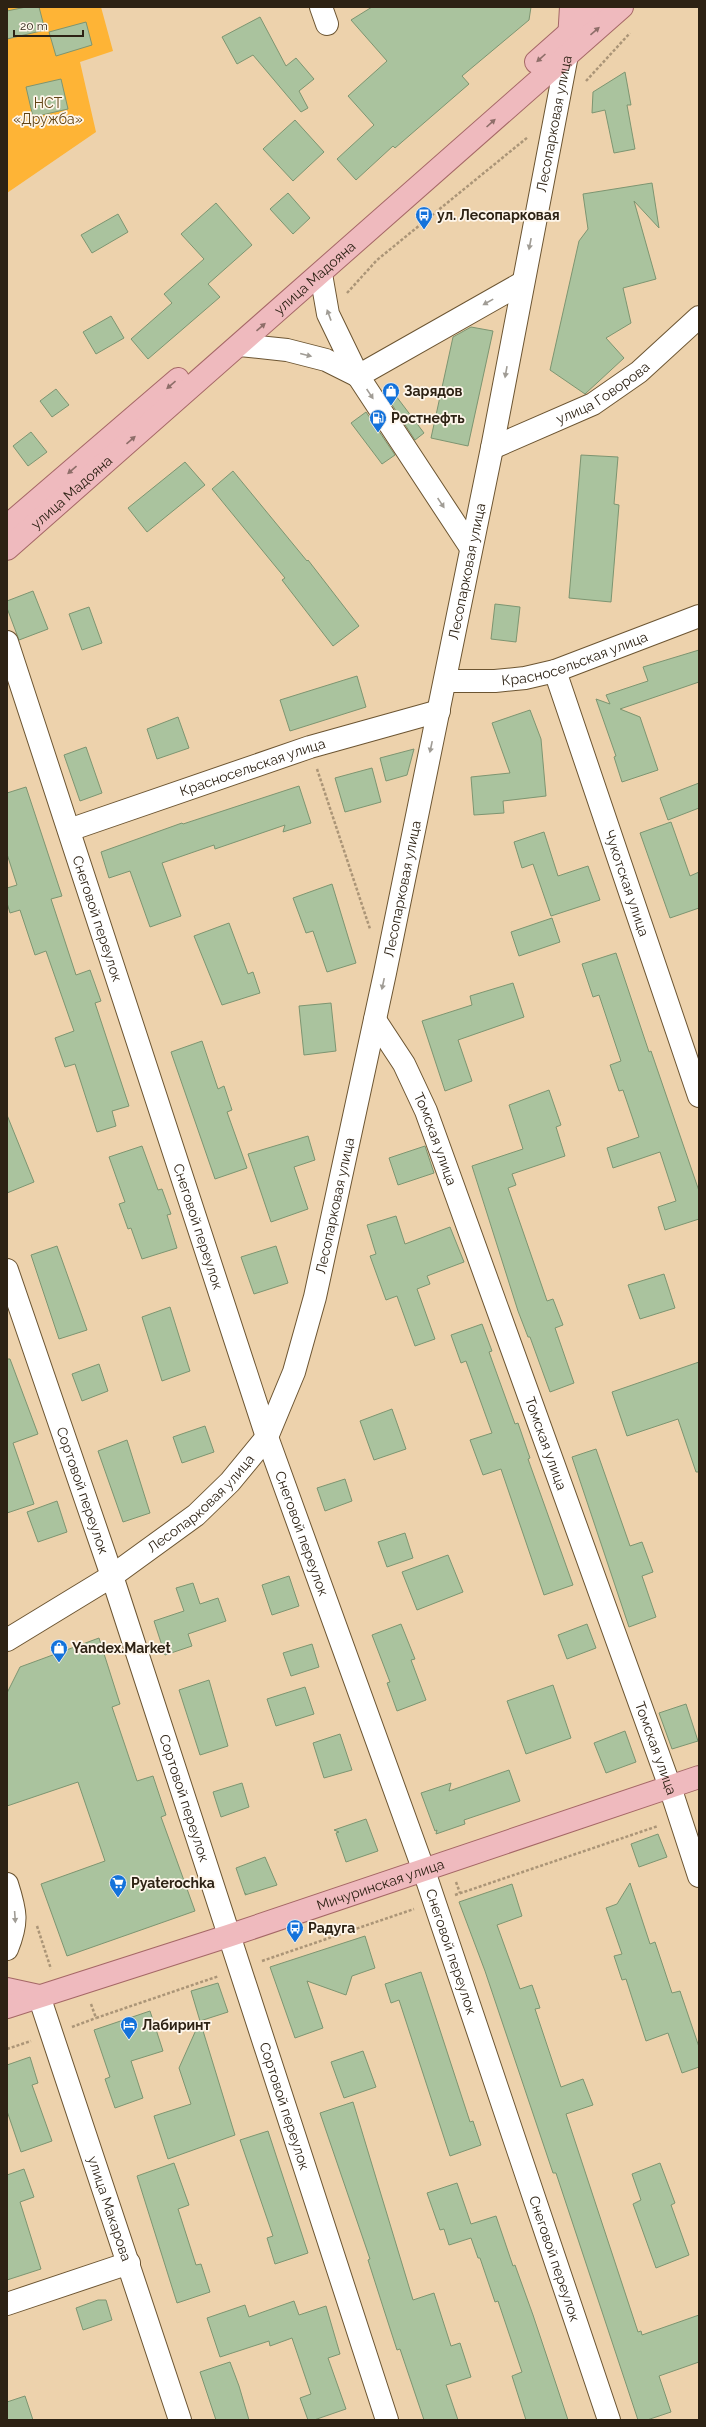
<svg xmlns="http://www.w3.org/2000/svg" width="706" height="2427" font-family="Raleway,sans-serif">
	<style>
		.green { fill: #feb436 }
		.building { fill: #aac39e; stroke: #7d9571 }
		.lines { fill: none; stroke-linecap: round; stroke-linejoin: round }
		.minor-casing { stroke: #6c5532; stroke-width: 24 }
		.major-casing { stroke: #a56766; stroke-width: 24 }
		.path { stroke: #ab9577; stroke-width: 2.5; stroke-dasharray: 3 2; stroke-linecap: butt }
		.minor { stroke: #fff; stroke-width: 22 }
		.major { stroke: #efbabe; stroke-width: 22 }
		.oneway { fill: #8e6e69 }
		.oneway2 { fill: #a09c95 }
		.labels { text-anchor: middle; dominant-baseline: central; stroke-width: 3.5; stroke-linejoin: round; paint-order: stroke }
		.park-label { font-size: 14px; fill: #614313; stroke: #fef6eb }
		.street-label { font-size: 14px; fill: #2d2214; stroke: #fef6eb }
		.poi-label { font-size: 14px; font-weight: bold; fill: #2d2214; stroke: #fef6eb; text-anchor: start }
	</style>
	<rect width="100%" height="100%" fill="#edd2ac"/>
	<polygon class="green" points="7,7 101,7 113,51 80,62 96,132 7,193"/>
	<g class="building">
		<polygon points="26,7 39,7 45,30 7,39 7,11"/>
		<polygon points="372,7 531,7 529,20 462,76 469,84 395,148 393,146 356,180 337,159 374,125 348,96 387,61 351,20"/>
		<polygon points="260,17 286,66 296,58 314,79 299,91 308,108 301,112 253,55 237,64 222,37"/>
		<polygon points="86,22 92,45 56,56 49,32"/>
		<polygon points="625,72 631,105 627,105 635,149 614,153 605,110 592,113 593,92"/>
		<polygon points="61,79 68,109 33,117 26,87"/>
		<polygon points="295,120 324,152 293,181 263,149"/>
		<polygon points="652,183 659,228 634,201 656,279 623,288 631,323 606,338 624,358 585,394 550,370 579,241 588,229 583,194"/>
		<polygon points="288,193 310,218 293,234 270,209"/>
		<polygon points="216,203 252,245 208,284 220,297 148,359 131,339 172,303 164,294 204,259 181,234"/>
		<polygon points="118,214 128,232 92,253 81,235"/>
		<polygon points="111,316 124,338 96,354 83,332"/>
		<polygon points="471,327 493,331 468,446 431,438 453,337"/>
		<polygon points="56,389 69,405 52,417 40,401"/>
		<polygon points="393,392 424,433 415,440 387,397"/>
		<polygon points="366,412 395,455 382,464 351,423"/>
		<polygon points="31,432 47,452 28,466 13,446"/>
		<polygon points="581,455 618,457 614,504 619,505 611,602 569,598"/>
		<polygon points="185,462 205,485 147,532 128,508"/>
		<polygon points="233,471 307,561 308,560 359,626 333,646 282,580 285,578 212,489"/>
		<polygon points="33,591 48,629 19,640 7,608 7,601"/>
		<polygon points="495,604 520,607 516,642 491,639"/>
		<polygon points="89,607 102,643 82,650 69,614"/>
		<polygon points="699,650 699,682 620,709 640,717 658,770 622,782 614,757 616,756 596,699 610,704 606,695 648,681 643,667"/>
		<polygon points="357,676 366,707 290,731 280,700"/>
		<polygon points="530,710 541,739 546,796 503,801 504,813 474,815 471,777 510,773 492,723"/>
		<polygon points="178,717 189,748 157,759 147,729"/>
		<polygon points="86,747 102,793 80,801 64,755"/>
		<polygon points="414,749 407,775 386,781 380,758"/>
		<polygon points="372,768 381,802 345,812 335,778"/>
		<polygon points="699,783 699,808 668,820 660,798"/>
		<polygon points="299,786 311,823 283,832 285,825 215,849 214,845 162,863 181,916 150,927 130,871 109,878 101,852 182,823 183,824"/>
		<polygon points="26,787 62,896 51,899 76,975 90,970 101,1001 95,1003 129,1106 112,1111 116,1126 97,1132 75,1064 65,1067 55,1038 74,1031 46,951 35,955 20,910 10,913 7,903 7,888 17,885 7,854 7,793"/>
		<polygon points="671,822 690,876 699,872 699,908 670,918 640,833"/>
		<polygon points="544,832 558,876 588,866 600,900 551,916 533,864 522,868 514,842"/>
		<polygon points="332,884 356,963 327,972 313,931 306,933 293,898"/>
		<polygon points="552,918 560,942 519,956 511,932"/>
		<polygon points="229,923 248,974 253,972 260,993 222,1005 194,936"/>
		<polygon points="616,953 649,1052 651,1051 699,1191 699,1219 665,1230 658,1207 676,1201 660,1152 613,1168 607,1148 639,1137 623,1090 619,1091 610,1065 621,1061 599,995 593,997 582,964"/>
		<polygon points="513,983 524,1017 458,1040 472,1081 445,1091 422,1021 472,1005 470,996"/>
		<polygon points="331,1003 336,1051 304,1055 299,1006"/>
		<polygon points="202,1041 218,1089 224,1086 232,1110 227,1112 247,1168 215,1179 171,1052"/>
		<polygon points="549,1090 561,1125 556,1127 565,1156 512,1174 516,1185 508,1188 547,1301 553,1299 563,1325 555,1328 574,1383 550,1392 530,1337 528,1337 518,1311 472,1166 523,1149 509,1105"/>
		<polygon points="7,1115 34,1182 7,1193"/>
		<polygon points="308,1136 315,1160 294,1167 308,1209 271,1222 248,1154"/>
		<polygon points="142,1146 158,1190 162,1189 171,1214 167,1215 177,1248 142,1259 131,1228 128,1229 119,1204 125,1202 109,1157"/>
		<polygon points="425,1146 434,1173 398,1185 389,1158"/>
		<polygon points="396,1216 405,1244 450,1227 464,1262 427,1276 430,1284 417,1289 435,1339 415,1346 397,1296 386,1300 370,1256 376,1254 367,1225"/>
		<polygon points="57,1246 87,1330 59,1339 31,1255"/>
		<polygon points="276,1246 288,1283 254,1294 241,1257"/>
		<polygon points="664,1274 675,1308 640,1319 628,1285"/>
		<polygon points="170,1307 190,1371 162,1381 142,1317"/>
		<polygon points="482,1324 492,1351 489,1352 515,1424 518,1423 530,1458 528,1459 573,1585 544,1595 501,1469 483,1475 470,1440 492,1433 466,1361 461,1363 451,1335"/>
		<polygon points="7,1359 10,1359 38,1434 13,1443 34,1504 7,1513"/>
		<polygon points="699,1362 699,1472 696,1472 678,1419 627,1436 612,1392"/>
		<polygon points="99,1364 108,1391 82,1401 72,1374"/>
		<polygon points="392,1409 406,1449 374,1460 360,1421"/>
		<polygon points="205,1426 214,1452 182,1463 173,1437"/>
		<polygon points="127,1440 150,1513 123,1522 98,1451"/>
		<polygon points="596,1449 630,1546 642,1542 653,1572 642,1576 656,1617 629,1627 572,1457"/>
		<polygon points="345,1479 352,1501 325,1511 317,1488"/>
		<polygon points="57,1501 67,1532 38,1542 27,1512"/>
		<polygon points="405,1533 413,1558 387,1567 378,1542"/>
		<polygon points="448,1555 463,1592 417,1610 402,1572"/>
		<polygon points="289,1576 299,1606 272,1615 262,1585"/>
		<polygon points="193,1583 200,1604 218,1598 226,1621 188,1634 192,1646 165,1655 154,1621 184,1611 176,1588"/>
		<polygon points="401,1624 415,1659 411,1660 426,1700 397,1711 387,1683 390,1682 372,1635"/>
		<polygon points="587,1624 596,1648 567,1659 558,1635"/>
		<polygon points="99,1638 120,1704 112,1707 137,1781 153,1776 166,1815 161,1817 195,1911 67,1956 41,1884 105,1861 78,1782 7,1806 7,1693 20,1667"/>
		<polygon points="312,1644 319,1667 291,1676 283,1653"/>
		<polygon points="209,1680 228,1746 200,1755 179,1690"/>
		<polygon points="553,1685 571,1738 526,1754 507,1701"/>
		<polygon points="305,1687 314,1714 276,1726 267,1699"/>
		<polygon points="686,1704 698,1741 672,1749 659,1713"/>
		<polygon points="625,1731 636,1762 606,1773 594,1743"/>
		<polygon points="340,1734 352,1770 324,1778 313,1743"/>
		<polygon points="509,1770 520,1801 464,1820 465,1824 436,1834 437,1830 435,1831 421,1793 451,1783 449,1791"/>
		<polygon points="242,1783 249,1807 221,1817 213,1792"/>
		<polygon points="366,1819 378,1851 346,1862 336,1833 339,1832 334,1830"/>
		<polygon points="658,1834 667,1857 639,1867 631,1844"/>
		<polygon points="265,1857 277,1885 245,1895 246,1893 245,1894 236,1868"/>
		<polygon points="630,1883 650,1944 655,1942 672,1993 680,1991 699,2047 699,2067 682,2073 668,2033 646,2041 626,1979 622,1980 614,1956 622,1954 606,1908 617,1904"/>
		<polygon points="512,1884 522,1916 497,1925 520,1989 532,1985 540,2008 535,2009 561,2087 583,2079 593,2105 566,2114 638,2332 641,2331 642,2335 699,2315 699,2362 659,2376 671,2412 647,2420 638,2420 556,2173 553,2173 485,1971 459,1902"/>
		<polygon points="365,1936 375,1968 352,1976 346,1995 307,1981 323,2028 295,2038 270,1967"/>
		<polygon points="421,1972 470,2122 473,2121 481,2145 450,2156 399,2000 391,2003 385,1984"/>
		<polygon points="218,1983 228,2012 200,2021 191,1991"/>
		<polygon points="150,2011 163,2051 131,2061 143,2098 115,2108 105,2079 110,2077 94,2030"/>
		<polygon points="200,2021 235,2135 168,2159 154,2116 191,2104 179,2068"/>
		<polygon points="363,2051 376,2087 344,2098 331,2062"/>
		<polygon points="30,2057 38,2083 32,2085 52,2141 21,2152 7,2111 7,2065"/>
		<polygon points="353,2102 413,2300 434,2293 451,2346 460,2343 471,2377 446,2385 458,2420 424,2420 400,2349 397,2350 384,2310 368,2260 370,2259 320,2113"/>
		<polygon points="268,2131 308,2253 275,2264 267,2238 273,2236 240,2140"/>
		<polygon points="174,2163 189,2205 178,2209 196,2265 201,2264 210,2292 177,2303 137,2176"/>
		<polygon points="660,2163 675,2203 671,2205 689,2255 656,2268 633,2204 641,2200 632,2174"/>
		<polygon points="24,2169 34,2197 20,2202 41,2269 7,2280 7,2175"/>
		<polygon points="457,2183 471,2224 496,2216 513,2266 515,2265 533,2315 568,2420 526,2420 512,2376 522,2372 498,2301 495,2302 480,2258 478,2258 471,2238 449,2245 444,2229 440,2230 427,2193"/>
		<polygon points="98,2300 106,2300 112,2320 83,2330 76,2308"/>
		<polygon points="294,2301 299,2315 326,2306 340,2354 328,2358 346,2409 314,2420 308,2420 300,2398 311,2394 292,2338 270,2346 269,2341 220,2357 207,2318 245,2305 249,2317"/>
		<polygon points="230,2362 239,2386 249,2420 216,2420 200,2372"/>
		<polygon points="25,2396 33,2420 7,2420 7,2402"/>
	</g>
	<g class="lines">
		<g class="minor-casing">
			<g id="minor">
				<polyline points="321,7 327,24"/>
				<polyline points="321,274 328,314 358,376"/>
				<polyline points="240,345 287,350 326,360 358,376"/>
				<path id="s1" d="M492 448 593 404 639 372 699 317"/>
				<polyline points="471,548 358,376 522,283"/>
				<path id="s2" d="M7 642 267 1437 424 1871 609 2420"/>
				<path id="s3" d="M555 671 699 1096"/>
				<path id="s4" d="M445 681H495L525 678 555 671 699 616"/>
				<path id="s5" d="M69 830 310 747 439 711"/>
				<path id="s6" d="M375 1020 404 1064 426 1111 670 1787 699 1876"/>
				<path id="s7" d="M7 1270 112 1576 387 2420"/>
				<path id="s8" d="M7 1640 112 1576 196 1515 230 1482 267 1437 294 1372 315 1297 385 973 492 448 567 55"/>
				<path d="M7 1884C16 1912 18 1922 7 1949"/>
				<path id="s9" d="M39 1996 180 2420"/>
				<polyline points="7,2304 129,2263"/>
			</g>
		</g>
		<g class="major-casing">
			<g id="major">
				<polyline points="569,40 571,7"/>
				<polyline points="536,62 598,7"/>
				<polyline points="7,526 178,379"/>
				<path id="s10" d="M7 549 622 7"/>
				<polyline points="7,1989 39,1996"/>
				<path id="s11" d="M7 2007 228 1936 699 1777"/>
			</g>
		</g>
		<g class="path">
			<polyline points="586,81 630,33"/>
			<polyline points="347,293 377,260 528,137"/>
			<polyline points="317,769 370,929"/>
			<polyline points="456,1882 460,1893"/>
			<polyline points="455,1895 658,1826"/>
			<polyline points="37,1926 51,1969"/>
			<polyline points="262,1961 414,1909"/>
			<polyline points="91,2004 96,2018 219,1976"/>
			<polyline points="72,2027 96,2018"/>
			<polyline points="7,2049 31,2041"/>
		</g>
		<use href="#minor" class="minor"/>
		<use href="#major" class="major"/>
	</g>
	<defs><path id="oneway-solid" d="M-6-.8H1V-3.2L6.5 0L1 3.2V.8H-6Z"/></defs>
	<g class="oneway">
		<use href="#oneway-solid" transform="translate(595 31) rotate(-41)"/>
		<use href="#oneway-solid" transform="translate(541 58) rotate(138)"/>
		<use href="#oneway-solid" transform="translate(491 123) rotate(-42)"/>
		<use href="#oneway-solid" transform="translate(261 327) rotate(-41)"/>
		<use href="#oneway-solid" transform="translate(171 385) rotate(139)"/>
		<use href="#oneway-solid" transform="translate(131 440) rotate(-41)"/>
		<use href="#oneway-solid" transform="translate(72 470) rotate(139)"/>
	</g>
	<g class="oneway2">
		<use href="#oneway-solid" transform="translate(530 244) rotate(101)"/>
		<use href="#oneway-solid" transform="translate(488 302) rotate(151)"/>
		<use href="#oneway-solid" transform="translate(329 315) rotate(-110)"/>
		<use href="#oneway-solid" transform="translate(306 355) rotate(14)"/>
		<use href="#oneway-solid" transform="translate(506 372) rotate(100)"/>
		<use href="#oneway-solid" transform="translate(370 394) rotate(56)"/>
		<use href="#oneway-solid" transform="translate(441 503) rotate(56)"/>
		<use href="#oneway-solid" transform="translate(431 747) rotate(102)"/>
		<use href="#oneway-solid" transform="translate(383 984) rotate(102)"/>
		<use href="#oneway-solid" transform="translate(15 1917) rotate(86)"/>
	</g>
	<defs>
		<g id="bus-pin" transform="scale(0.9)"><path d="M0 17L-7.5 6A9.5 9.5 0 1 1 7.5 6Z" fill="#1372db" stroke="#fef6eb"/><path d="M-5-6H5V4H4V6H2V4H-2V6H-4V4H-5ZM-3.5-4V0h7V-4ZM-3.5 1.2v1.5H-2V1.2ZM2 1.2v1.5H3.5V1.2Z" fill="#fff"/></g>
		<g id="shop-pin" transform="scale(0.9)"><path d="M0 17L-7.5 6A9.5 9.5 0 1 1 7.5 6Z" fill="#1372db" stroke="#fef6eb"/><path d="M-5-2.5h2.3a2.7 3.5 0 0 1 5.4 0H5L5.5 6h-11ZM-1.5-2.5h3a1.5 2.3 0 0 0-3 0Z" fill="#fff"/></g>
		<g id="fuel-pin" transform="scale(0.9)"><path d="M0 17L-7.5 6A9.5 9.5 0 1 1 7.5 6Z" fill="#1372db" stroke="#fef6eb"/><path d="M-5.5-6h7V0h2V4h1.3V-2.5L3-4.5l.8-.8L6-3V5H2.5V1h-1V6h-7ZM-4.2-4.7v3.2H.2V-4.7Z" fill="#fff"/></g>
		<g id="supermarket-pin" transform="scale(0.9)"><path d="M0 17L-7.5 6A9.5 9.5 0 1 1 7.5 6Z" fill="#1372db" stroke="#fef6eb"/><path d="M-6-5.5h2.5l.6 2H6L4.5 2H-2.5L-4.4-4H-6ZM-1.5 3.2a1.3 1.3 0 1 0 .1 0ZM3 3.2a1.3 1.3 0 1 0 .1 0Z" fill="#fff"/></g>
		<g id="hotel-pin" transform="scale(0.9)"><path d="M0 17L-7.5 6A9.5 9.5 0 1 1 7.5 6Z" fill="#1372db" stroke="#fef6eb"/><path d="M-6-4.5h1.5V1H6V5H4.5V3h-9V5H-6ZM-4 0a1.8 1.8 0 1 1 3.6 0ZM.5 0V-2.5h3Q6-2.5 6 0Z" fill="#fff"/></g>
	</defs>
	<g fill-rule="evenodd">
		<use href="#bus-pin" x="424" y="215"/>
		<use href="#shop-pin" x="391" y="391"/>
		<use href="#fuel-pin" x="378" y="418"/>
		<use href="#shop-pin" x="59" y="1648"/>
		<use href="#supermarket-pin" x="118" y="1883"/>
		<use href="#bus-pin" x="295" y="1928"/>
		<use href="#hotel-pin" x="129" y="2025"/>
	</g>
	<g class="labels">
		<g class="park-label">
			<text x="48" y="103">НСТ<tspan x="48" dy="16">«Дружба»</tspan></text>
		</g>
		<g class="street-label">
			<text stroke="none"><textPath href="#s8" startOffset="1678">Лесопарковая улица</textPath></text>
			<text stroke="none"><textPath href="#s10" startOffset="410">улица Мадояна</textPath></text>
			<text stroke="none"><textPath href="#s1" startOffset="124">улица Говорова</textPath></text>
			<text stroke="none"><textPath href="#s10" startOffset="86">улица Мадояна</textPath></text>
			<text stroke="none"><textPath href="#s8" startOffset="1222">Лесопарковая улица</textPath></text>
			<text stroke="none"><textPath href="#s4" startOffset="133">Красносельская улица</textPath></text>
			<text stroke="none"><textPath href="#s5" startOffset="194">Красносельская улица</textPath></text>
			<text stroke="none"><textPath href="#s3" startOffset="224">Чукотская улица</textPath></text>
			<text stroke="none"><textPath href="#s8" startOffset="898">Лесопарковая улица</textPath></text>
			<text stroke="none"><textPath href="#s2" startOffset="291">Снеговой переулок</textPath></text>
			<text stroke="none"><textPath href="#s6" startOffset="134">Томская улица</textPath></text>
			<text stroke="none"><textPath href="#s8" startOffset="574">Лесопарковая улица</textPath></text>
			<text stroke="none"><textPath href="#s2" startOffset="615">Снеговой переулок</textPath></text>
			<text stroke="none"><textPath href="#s6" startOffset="458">Томская улица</textPath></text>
			<text stroke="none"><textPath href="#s7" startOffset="233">Сортовой переулок</textPath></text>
			<text stroke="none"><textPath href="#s8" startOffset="238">Лесопарковая улица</textPath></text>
			<text stroke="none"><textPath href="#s2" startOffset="939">Снеговой переулок</textPath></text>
			<text stroke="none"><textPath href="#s6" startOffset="782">Томская улица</textPath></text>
			<text stroke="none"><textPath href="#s7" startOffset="557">Сортовой переулок</textPath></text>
			<text stroke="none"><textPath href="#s11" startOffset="393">Мичуринская улица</textPath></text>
			<text stroke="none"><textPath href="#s2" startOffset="1383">Снеговой переулок</textPath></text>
			<text stroke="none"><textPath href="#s7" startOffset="881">Сортовой переулок</textPath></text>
			<text stroke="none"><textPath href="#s9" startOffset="224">улица Макарова</textPath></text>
			<text stroke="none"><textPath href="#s2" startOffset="1707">Снеговой переулок</textPath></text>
		</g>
		<g class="poi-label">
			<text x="437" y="215">ул. Лесопарковая</text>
			<text x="404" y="391">Зарядов</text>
			<text x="391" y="418">Ростнефть</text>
			<text x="72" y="1648">Yandex.Market</text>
			<text x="131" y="1883">Pyaterochka</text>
			<text x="308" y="1928">Радуга</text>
			<text x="142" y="2025">Лабиринт</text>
		</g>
	</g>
	<rect width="706" height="2427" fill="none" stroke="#2d2214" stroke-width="16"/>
	<path d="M14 30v6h69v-6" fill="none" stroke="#2d2214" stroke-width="2"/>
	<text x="20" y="30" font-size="12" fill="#2d2214" stroke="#fef6eb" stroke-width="3" paint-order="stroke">20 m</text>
</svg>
